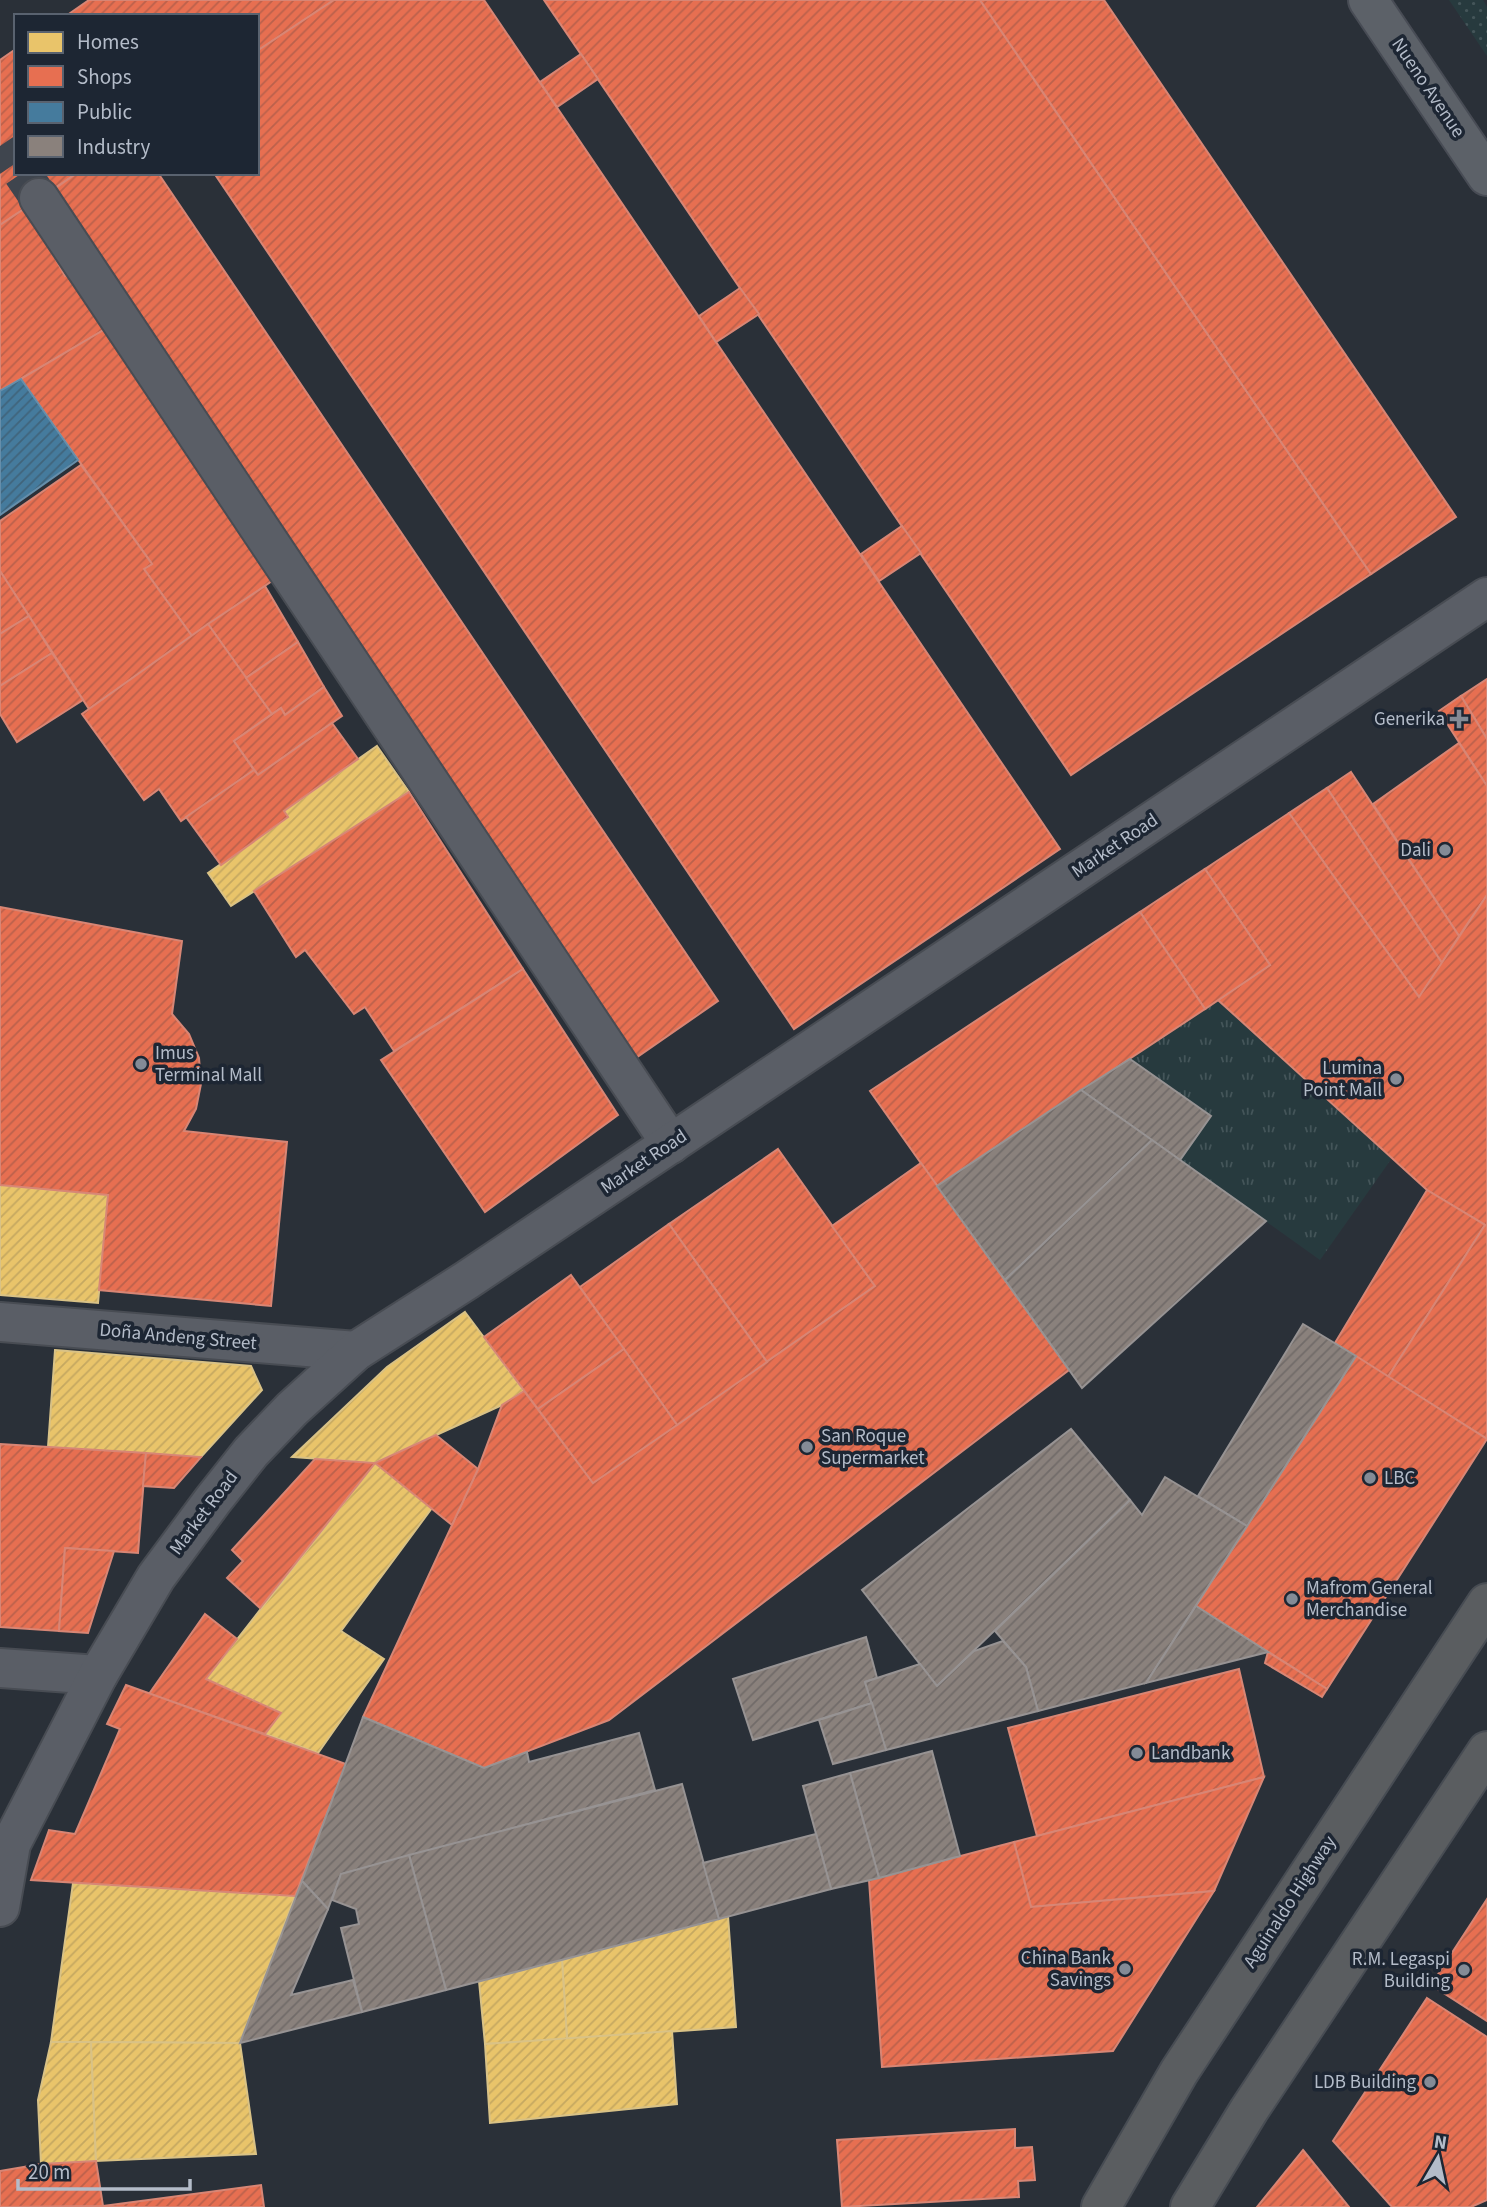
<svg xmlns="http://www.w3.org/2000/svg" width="1487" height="2207" font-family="'Source Sans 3',sans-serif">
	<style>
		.grass { fill: url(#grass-tufts) }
		.garden { fill: url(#garden-dots) }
		.homes { fill: url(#homes-hatch); stroke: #d9c286; stroke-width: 2 }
		.shops { fill: url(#shops-hatch); stroke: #d88675; stroke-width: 2 }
		.public { fill: url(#public-hatch); stroke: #668eaa; stroke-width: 2 }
		.industry { fill: url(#industry-hatch); stroke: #979393; stroke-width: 2 }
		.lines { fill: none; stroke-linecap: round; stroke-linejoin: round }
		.minor-tunnel { stroke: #3f454e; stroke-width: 38; stroke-dasharray: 38 19; stroke-linecap: butt }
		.minor-casing { stroke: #484c53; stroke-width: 42 }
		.major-casing { stroke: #484c55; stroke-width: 42 }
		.highway-casing { stroke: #474c53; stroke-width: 42 }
		.minor { stroke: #5a5e66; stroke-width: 38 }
		.major { stroke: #5c6168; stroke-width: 38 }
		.highway { stroke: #5a5d60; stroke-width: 38 }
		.poi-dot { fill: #848b96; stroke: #1d2633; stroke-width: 2.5 }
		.labels { text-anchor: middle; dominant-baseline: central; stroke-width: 7; stroke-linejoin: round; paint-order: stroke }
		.street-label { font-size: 19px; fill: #b4bcc9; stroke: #1d2633 }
		.poi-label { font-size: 19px; fill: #b4bcc9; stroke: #1d2633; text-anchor: end }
	</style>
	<defs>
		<pattern id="grass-tufts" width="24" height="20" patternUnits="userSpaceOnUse" patternTransform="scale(1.75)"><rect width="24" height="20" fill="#273a3e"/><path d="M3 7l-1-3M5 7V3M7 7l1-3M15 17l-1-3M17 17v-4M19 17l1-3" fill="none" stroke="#445559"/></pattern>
		<pattern id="garden-dots" width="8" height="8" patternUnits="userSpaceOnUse" patternTransform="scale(1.75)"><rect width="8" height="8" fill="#273a3e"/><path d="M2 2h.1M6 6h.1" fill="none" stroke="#445559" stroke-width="1.8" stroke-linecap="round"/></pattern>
		<pattern id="homes-hatch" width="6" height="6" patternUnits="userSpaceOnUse" patternTransform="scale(1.75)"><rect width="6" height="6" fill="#e9c46a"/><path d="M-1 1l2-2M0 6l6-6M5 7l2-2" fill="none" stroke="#c5a861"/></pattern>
		<pattern id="shops-hatch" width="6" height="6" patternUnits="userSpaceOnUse" patternTransform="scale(1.75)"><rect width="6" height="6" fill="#e76f51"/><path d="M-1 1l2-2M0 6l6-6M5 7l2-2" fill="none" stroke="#bb614c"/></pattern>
		<pattern id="public-hatch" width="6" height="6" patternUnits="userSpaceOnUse" patternTransform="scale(1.75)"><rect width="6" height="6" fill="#457b9d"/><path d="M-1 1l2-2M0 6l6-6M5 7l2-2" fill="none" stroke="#40647b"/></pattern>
		<pattern id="industry-hatch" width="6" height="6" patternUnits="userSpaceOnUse" patternTransform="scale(1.75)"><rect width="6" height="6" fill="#8a817c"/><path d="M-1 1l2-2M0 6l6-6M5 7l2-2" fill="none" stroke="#716b69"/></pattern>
	</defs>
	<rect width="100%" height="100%" fill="#2a3038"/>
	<polygon class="grass" points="1218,1000 1392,1158 1320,1260 1180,1160 1210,1116 1130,1059"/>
	<polygon class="garden" points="1449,0 1483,0 1487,7 1487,56"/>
	<g class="homes">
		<polygon points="377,746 409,792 231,906 208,873 288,817 284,811"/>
		<polygon points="0,1185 108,1195 98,1303 0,1295"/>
		<polygon points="465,1312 524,1391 502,1405 375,1463 292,1457 387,1367"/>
		<polygon points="55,1350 251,1366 262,1390 201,1457 48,1447"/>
		<polygon points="375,1463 432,1508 341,1631 384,1659 318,1753 265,1734 281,1713 206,1679"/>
		<polygon points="73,1883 295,1896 240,2043 51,2042"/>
		<polygon points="728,1916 736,2027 567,2039 562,1960"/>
		<polygon points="562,1960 567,2039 485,2044 479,1981"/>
		<polygon points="672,2031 677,2104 490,2123 485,2044"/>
		<polygon points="51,2042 91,2042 96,2161 41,2164 38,2100"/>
		<polygon points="91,2042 240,2043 256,2154 96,2161"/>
	</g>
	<g class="shops">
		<polygon points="89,0 334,0 257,51 257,16 66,16"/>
		<polygon points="334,0 484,0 1060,849 794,1029 214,173 257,173 257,51"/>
		<polygon points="544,0 980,0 1371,574 1071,775"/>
		<polygon points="980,0 1104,0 1456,517 1371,574"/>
		<polygon points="16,49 16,173 77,173 0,225 0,60"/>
		<polygon points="581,54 598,79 557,107 540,82"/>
		<polygon points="77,173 158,173 718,1001 630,1062 46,195"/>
		<polygon points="27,207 65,276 78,268 112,325 0,391 0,225"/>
		<polygon points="740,288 759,314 716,342 699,316"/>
		<polygon points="112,325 200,472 272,581 192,636 144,569 152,564 21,379"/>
		<polygon points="81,465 152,564 144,569 192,636 89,709 0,571 0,521"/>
		<polygon points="902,526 921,553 879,581 861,554"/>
		<polygon points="0,571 29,616 0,634"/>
		<polygon points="265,586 298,642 246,678 208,624"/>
		<polygon points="29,616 52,653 0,686 0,634"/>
		<polygon points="208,624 272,714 234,741 254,770 181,821 159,789 144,800 82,714"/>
		<polygon points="298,642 324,687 285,715 281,708 272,714 246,678"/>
		<polygon points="52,653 83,700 17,742 0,714 0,686"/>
		<polygon points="1487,679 1487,739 1461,696"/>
		<polygon points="324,687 342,716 258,775 234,741 281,708 285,715"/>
		<polygon points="1461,696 1487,739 1487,786 1439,711"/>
		<polygon points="332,723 358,759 284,811 288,817 221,865 186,817 254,770 258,775"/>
		<polygon points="1459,743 1487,786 1487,895 1459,936 1373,804"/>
		<polygon points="1351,772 1459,936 1442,963 1327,788"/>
		<polygon points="1327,788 1442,963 1419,997 1289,813"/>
		<polygon points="409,792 523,969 394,1051 365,1007 354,1014 305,950 296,957 254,891"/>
		<polygon points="1289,813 1419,997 1487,895 1487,1226 1427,1190 1218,1000 1270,965 1205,869"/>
		<polygon points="1205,869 1270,965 1205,1009 1140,912"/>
		<polygon points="0,907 182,941 172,1014 189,1034 199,1058 201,1084 196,1109 184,1131 287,1142 271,1306 99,1290 108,1195 0,1185"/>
		<polygon points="1140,912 1205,1009 937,1186 870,1091"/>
		<polygon points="523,969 618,1115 485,1212 381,1060"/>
		<polygon points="778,1149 875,1286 767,1362 669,1224"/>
		<polygon points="921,1163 1069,1370 609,1720 484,1768 363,1717 478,1469 502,1405 524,1391 593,1483 875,1286 832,1226"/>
		<polygon points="1427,1190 1485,1225 1388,1377 1335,1343"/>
		<polygon points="669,1224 767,1362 677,1425 580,1287"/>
		<polygon points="1485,1225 1487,1226 1487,1439 1388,1377"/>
		<polygon points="571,1275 624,1349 538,1409 484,1337"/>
		<polygon points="624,1349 677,1425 593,1483 538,1409"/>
		<polygon points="1356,1356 1487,1439 1327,1689 1196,1606"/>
		<polygon points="436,1435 478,1469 452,1525 375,1463"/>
		<polygon points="0,1444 146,1453 138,1553 65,1548 59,1631 0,1627"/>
		<polygon points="146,1453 201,1457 174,1488 143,1486"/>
		<polygon points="315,1459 375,1463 260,1608 227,1578 243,1561 232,1550"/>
		<polygon points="65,1548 114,1551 88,1633 59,1631"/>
		<polygon points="205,1614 237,1639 206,1679 281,1713 265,1734 149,1694"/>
		<polygon points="1268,1652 1327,1689 1322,1697 1265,1663"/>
		<polygon points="1239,1669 1264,1777 1037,1836 1008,1728"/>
		<polygon points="126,1685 346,1764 295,1896 31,1880 49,1830 75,1834 120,1729 107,1724"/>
		<polygon points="1264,1777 1214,1891 1031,1907 1014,1842"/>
		<polygon points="1014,1842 1031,1907 1214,1891 1113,2051 882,2067 869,1880"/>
		<polygon points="1487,1899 1487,2021 1431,1985"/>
		<polygon points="1427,1998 1487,2037 1487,2200 1471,2207 1392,2207 1333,2141"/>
		<polygon points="1015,2129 1015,2148 1032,2147 1035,2180 1018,2181 1019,2197 842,2207 837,2140"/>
		<polygon points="1303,2150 1349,2207 1257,2207"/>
		<polygon points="96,2161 103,2206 0,2207 0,2171 41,2164"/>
		<polygon points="261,2185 264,2207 99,2207 103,2206"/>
	</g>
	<polygon class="public" points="21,379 78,460 0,515 0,391"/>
	<g class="industry">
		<polygon points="1130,1059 1211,1116 1180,1160 1081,1090"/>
		<polygon points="1081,1090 1152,1140 1005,1280 937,1186"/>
		<polygon points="1152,1140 1266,1221 1082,1388 1005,1280"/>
		<polygon points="1303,1324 1356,1356 1247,1526 1198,1496"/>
		<polygon points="1071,1429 1130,1500 937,1686 862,1590"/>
		<polygon points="1165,1477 1247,1526 1146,1683 1038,1711 1026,1667 995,1631 1130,1500 1142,1515"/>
		<polygon points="1196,1606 1268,1652 1146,1683"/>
		<polygon points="866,1637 877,1678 865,1682 872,1703 753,1740 733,1679"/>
		<polygon points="1003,1641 1026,1667 1038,1711 886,1750 865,1682 920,1664 937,1686 974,1651"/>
		<polygon points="872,1703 886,1750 833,1764 819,1720"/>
		<polygon points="363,1717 484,1768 527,1752 529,1762 639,1733 655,1790 341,1874 328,1909 302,1881"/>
		<polygon points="932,1751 960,1856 879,1878 850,1773"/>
		<polygon points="850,1773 879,1878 831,1889 803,1786"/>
		<polygon points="682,1784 719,1919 446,1990 409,1855"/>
		<polygon points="816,1834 831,1889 719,1919 703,1863"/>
		<polygon points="409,1855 446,1990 362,2012 341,1928 359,1924 356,1909 332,1900 341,1874"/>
		<polygon points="302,1881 328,1909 291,1995 353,1980 362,2012 240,2043"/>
	</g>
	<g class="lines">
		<g class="minor-tunnel">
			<polyline points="3,144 16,163"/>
			<polyline points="22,173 39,198"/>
		</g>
		<g class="minor-casing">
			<g id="minor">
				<polyline points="39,198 671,1144"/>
				<polyline points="0,1322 356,1351"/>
				<polyline points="0,1668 98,1675"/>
				<polyline points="0,1907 11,1844 98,1675 156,1577 213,1500 251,1452 292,1409 356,1351 467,1280 1487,597"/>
			</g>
		</g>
		<g class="major-casing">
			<polyline id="major" points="1368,0 1487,176"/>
		</g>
		<g class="highway-casing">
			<g id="highway">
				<polyline points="1101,2207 1179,2072 1487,1603"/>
				<polyline points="1190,2207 1249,2110 1487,1751"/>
			</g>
		</g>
		<use href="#minor" class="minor"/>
		<use href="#major" class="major"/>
		<use href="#highway" class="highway"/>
	</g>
	<g class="poi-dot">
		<path d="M1455.5 708.5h7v7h7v7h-7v7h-7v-7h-7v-7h7z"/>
		<circle cx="1445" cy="850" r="7"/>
		<circle cx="141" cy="1064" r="7"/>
		<circle cx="1396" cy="1079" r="7"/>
		<circle cx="807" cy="1447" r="7"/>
		<circle cx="1370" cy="1478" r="7"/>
		<circle cx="1292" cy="1599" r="7"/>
		<circle cx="1137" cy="1753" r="7"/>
		<circle cx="1125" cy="1969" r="7"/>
		<circle cx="1464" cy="1970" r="7"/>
		<circle cx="1430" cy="2082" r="7"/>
	</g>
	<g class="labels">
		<g class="street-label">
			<text transform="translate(1428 88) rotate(56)">Nueno Avenue</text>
			<text transform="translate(1115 846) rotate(-34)">Market Road</text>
			<text transform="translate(644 1162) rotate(-34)">Market Road</text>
			<text transform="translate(178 1337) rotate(5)">Doña Andeng Street</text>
			<text transform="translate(204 1513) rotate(-53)">Market Road</text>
			<text transform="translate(1290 1902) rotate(-57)">Aguinaldo Highway</text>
		</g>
		<g class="poi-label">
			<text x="1445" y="719">Generika</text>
			<text x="1431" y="850">Dali</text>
			<text x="155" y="1053" text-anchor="start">Imus<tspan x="155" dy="22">Terminal Mall</tspan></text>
			<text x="1382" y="1068">Lumina<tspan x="1382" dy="22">Point Mall</tspan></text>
			<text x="821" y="1436" text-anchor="start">San Roque<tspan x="821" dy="22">Supermarket</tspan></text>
			<text x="1384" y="1478" text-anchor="start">LBC</text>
			<text x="1306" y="1588" text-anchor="start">Mafrom General<tspan x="1306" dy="22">Merchandise</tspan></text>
			<text x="1151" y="1753" text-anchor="start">Landbank</text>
			<text x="1111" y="1958">China Bank<tspan x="1111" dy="22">Savings</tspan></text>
			<text x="1450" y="1959">R.M. Legaspi<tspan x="1450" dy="22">Building</tspan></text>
			<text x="1416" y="2082">LDB Building</text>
		</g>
	</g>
	<rect x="14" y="14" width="245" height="161" fill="#1d2633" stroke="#59626f" stroke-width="2"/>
	<rect x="28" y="32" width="35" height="21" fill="#e9c46a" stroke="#59626f" stroke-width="2"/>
	<text x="77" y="49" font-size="21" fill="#b4bcc9">Homes</text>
	<rect x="28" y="66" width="35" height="21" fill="#e76f51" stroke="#59626f" stroke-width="2"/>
	<text x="77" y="84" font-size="21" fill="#b4bcc9">Shops</text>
	<rect x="28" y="102" width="35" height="21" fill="#457b9d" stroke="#59626f" stroke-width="2"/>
	<text x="77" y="119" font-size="21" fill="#b4bcc9">Public</text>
	<rect x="28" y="136" width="35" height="21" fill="#8a817c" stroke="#59626f" stroke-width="2"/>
	<text x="77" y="154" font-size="21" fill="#b4bcc9">Industry</text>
	<g transform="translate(1438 2158) rotate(9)" stroke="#1d2633" stroke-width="5" paint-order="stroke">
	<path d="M0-5L12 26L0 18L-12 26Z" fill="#b4bcc9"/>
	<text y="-10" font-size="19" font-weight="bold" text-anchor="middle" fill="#b4bcc9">N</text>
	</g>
	<path d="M18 2179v10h172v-10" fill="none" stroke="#b4bcc9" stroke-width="3.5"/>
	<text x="28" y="2179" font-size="21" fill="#b4bcc9" stroke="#1d2633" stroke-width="5" paint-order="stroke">20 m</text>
</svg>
